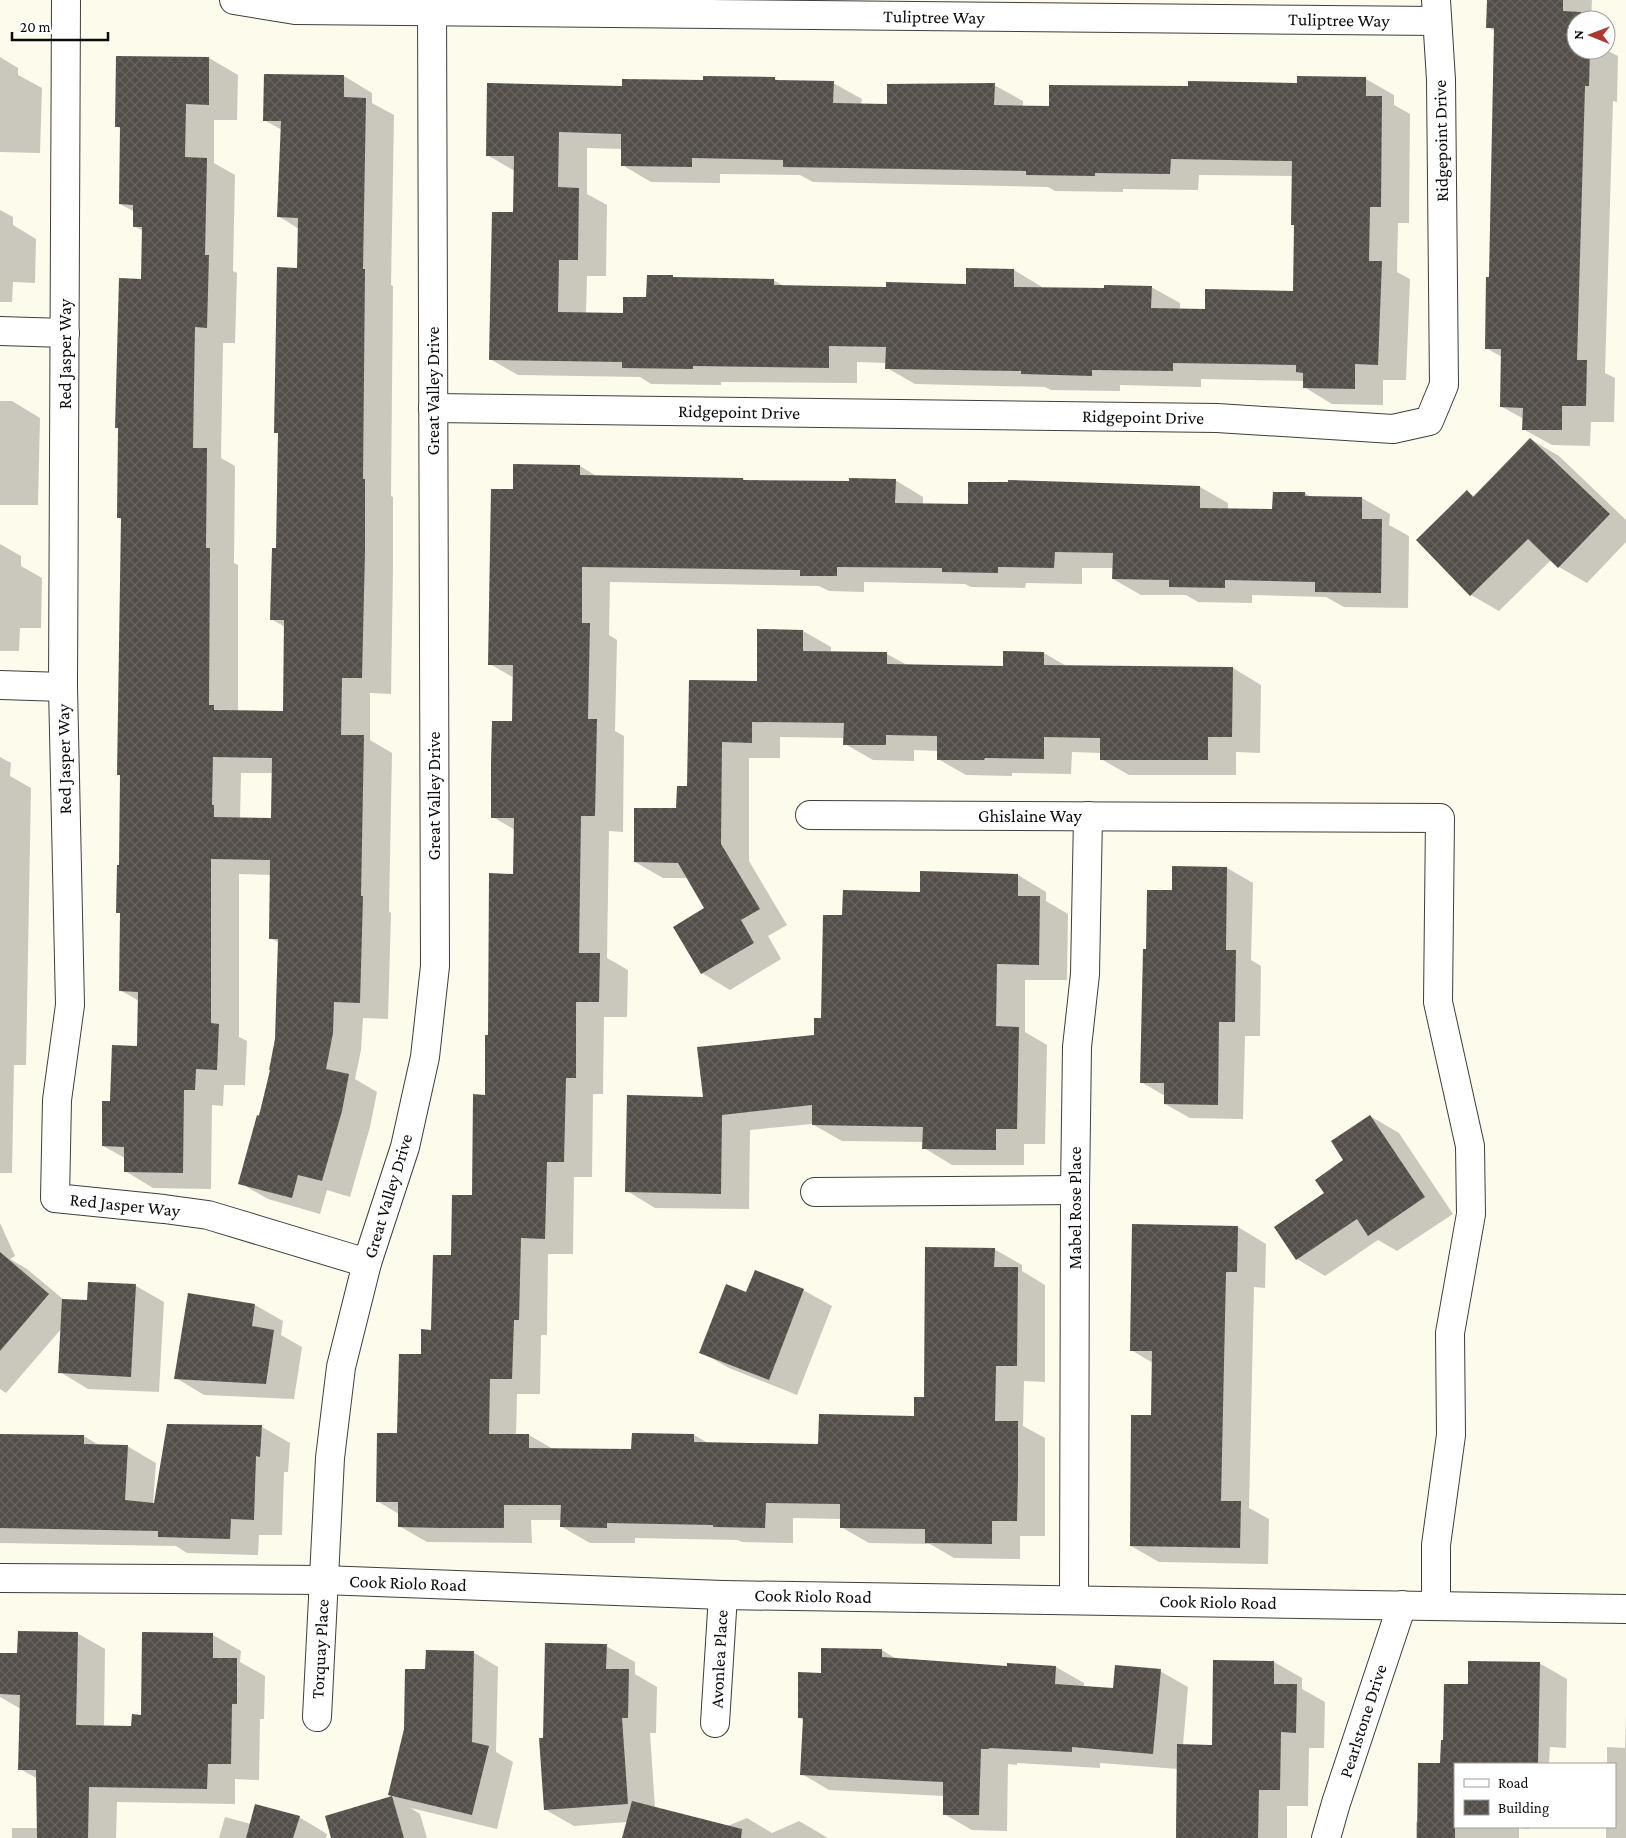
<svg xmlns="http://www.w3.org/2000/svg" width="1626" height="1838" font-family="'Crimson Pro',serif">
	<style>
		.shadow { fill: #0003; fill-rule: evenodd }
		.building { fill: url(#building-cross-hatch); fill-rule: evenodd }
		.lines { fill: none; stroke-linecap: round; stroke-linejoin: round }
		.street-casing { stroke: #3e3e3e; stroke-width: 30 }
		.street { stroke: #fff; stroke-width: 28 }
		.labels { text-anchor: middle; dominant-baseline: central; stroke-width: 5; stroke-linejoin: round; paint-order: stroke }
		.street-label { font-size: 18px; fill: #0b0b0b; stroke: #fff }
	</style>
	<defs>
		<pattern id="building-cross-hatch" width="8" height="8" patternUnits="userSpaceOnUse" patternTransform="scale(1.25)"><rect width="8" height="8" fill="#534e49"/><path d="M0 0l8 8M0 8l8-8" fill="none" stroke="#67635f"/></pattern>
	</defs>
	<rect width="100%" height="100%" fill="#fdfbec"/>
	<g class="shadow">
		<polygon points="1488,0 1592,0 1591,19 1593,20 1576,20 1576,50 1606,50 1606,28 1609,29 1608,51 1618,56 1617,102 1613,101 1605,373 1615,378 1614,422 1591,422 1590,446 1552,445 1523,429 1524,419 1502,407 1502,357 1486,348 1490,279 1495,31 1487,27"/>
		<polygon points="0,57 18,68 18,75 42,88 40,153 0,152"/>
		<path d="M118 57 209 58 238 75 237 120H214V163L235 175 233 271 237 273 235 343H223L221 458 235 466 234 563 238 565V712H284L285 627 271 619 277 550 279 434 275 432 299 269V229L278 216 282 130 264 120 344 76 372 93V103L394 115 391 285 393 286 391 496 393 497V568L391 694 370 693V740L392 753 389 912 391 913 388 1019 363 1018 361 1050 355 1079 377 1092 370 1127 350 1197 327 1190 320 1214 268 1199 240 1183 271 1071 276 1039 280 943 270 938 271 875 239 874V1037L247 1041 245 1085H224L223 1106 212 1105 211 1189 153 1188 125 1171V1158L103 1146 111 1103 138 1047 139 1001 120 990 121 914 117 912 120 866 122 776 118 775 122 520 118 517 142 280 143 231 134 226 135 212 120 204 122 129 116 126ZM241 773H273L272 820 240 819Z"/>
		<path d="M774 78 780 82 833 83 862 99 861 104 888 105 994 85 1023 101V106L1050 107 1189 88 1298 84 1366 79 1394 95V105L1410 114 1409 223H1398L1397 272 1410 279 1406 380H1383V405L1332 404 1304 387V381L1201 379V387L1120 385V391L1051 390 1045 387 915 384 887 368V363L857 362V383L721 382V385L651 384 640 377 518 375 490 359 514 213 515 171 487 155 624 87ZM587 148 622 149V165L651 182 720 183V174L800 175 813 182 1048 187 1055 191 1123 192V189L1198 190 1199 175 1293 176 1292 225 1296 226 1294 292 1206 310H1180V303L1151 287 1105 290 1042 288V287L1014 270 967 285 887 288 784 286 773 280 677 279 673 277 647 299 624 314 586 313 587 276H606L607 205 587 194Z"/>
		<polygon points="0,210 13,217 13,225 36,239 35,283 13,282 12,302 0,302"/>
		<polygon points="0,401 12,401 40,418 38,505 0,505"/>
		<polygon points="1530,439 1559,456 1626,520 1626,542 1587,583 1559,567 1551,560 1499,611 1471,595 1467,492 1476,497"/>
		<polygon points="580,466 598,477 743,479 747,481 850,483 895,480 923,497 923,504 969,505 1009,484 1009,481 1200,487 1228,503 1228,510 1274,510 1305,493 1311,497 1362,498 1390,514 1389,525 1409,536 1408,608 1344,607 1326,597 1252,595 1252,603 1198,602 1186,595 1141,595 1113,579 1114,568 1082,568 1082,584 1026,583 1025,588 971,587 965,584 864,582 864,592 829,591 819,586 610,582 609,635 617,640 615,731 624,736 623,832 609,831 607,958 628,970 627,1017 604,1017 603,1094 593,1094 592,1177 574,1177 573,1254 548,1254 547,1335 541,1335 540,1394 517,1394 516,1435 529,1435 553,1449 633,1451 633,1434 694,1435 708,1443 820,1445 915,1417 926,1399 994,1249 1022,1265 1022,1271 1045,1285 1045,1382 1024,1381 1023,1426 1045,1438 1045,1536 1020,1536 1020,1559 954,1558 930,1544 869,1543 841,1527 841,1519 793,1518 793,1543 742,1542 738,1540 635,1538 635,1543 590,1543 562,1527 562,1520 531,1520 532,1543 427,1542 399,1526 399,1514 377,1501 422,1355 433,1331 453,1256 473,1197 486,1096 489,1036 514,875 515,830 493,817 513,722 514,678 490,664 514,490"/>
		<polygon points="0,544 21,556 21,566 42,578 41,628 20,628 19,651 0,651"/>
		<polygon points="803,631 831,647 831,653 887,654 907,665 1004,667 1044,653 1068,667 1233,668 1261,685 1260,753 1236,752 1236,775 1129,775 1101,759 1101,753 1072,752 1071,774 1012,773 1012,776 966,775 938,759 938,751 914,750 914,761 873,760 845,744 845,738 780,737 780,758 749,758 749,861 787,925 768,936 781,959 730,990 702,973 706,909 688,878 663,878 635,862 677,810 688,787 758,683"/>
		<polygon points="0,757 11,763 10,776 31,788 26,1065 14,1065 12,1173 0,1173"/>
		<polygon points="1227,868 1253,883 1251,960 1261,966 1260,1036 1245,1036 1243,1119 1190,1118 1165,1104 1165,1096 1141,1082 1147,950 1173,891"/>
		<polygon points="1018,875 1046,892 1046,901 1068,914 1067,980 1025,980 1025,1032 1047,1045 1045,1144 1024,1144 1024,1165 952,1165 924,1148 924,1142 842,1141 812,1124 750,1130 749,1209 655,1208 627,1191 704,1098 815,1036 823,1019 844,917 921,893"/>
		<polygon points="1370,1116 1399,1133 1453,1214 1397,1251 1378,1240 1325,1276 1297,1259 1326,1193"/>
		<polygon points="0,1223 15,1256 10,1259 27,1269 64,1300 88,1302 136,1286 164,1302 159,1392 88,1389 60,1372 62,1328 6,1393 0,1389"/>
		<polygon points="1238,1227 1266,1244 1265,1288 1254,1287 1249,1508 1269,1519 1268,1564 1159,1562 1131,1546 1152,1416 1153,1363 1131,1350"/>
		<polygon points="803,1290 832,1306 797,1395 729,1368 701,1352 747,1294"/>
		<polygon points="255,1305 283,1321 281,1335 302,1347 294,1399 204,1395 176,1378"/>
		<polygon points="262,1427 290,1443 288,1472 284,1472 282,1535 259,1535 258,1555 187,1553 176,1546 0,1543 0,1435 84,1436 100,1446 127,1446 156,1463 153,1504"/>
		<polygon points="77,1633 105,1649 104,1726 133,1727 213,1635 241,1651 240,1662 265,1676 264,1719 260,1719 259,1780 235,1779 235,1804 117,1802 116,1838 12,1838 12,1828 38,1828 38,1779 20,1769 21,1709 0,1697 0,1654 18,1655"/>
		<polygon points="606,1646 635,1662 635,1674 657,1687 656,1733 650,1733 655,1808 725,1827 747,1818 772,1833 799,1821 828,1838 623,1838 627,1822 574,1826 546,1810 544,1739"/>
		<polygon points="882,1650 898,1660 1008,1667 1008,1664 1056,1667 1084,1683 1084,1687 1114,1690 1160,1671 1188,1687 1183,1745 1213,1746 1274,1662 1302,1678 1302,1689 1325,1702 1324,1748 1309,1748 1308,1806 1287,1806 1287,1838 1176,1838 1178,1769 1100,1763 1100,1768 1017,1763 1017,1765 1008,1764 1007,1831 972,1830 944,1814 944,1796 829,1790 802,1774 804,1721 799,1717 822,1674"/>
		<polygon points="473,1652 498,1667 496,1752 513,1762 497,1829 411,1808 420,1814 427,1838 332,1838 326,1817 394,1797 390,1795"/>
		<polygon points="1539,1663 1567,1679 1566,1748 1550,1747 1549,1764 1455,1764 1455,1827 1529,1827 1529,1829 1519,1828 1519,1838 1416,1838 1416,1822 1418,1822 1442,1764 1445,1741 1469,1685"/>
		<polygon points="1626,1715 1626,1838 1606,1838 1606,1827 1615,1827 1615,1764 1607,1764 1607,1747 1625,1748"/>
		<polygon points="225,1817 251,1824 299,1817 327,1834 326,1838 219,1838"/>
	</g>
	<g class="building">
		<polygon points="1487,0 1563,0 1563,11 1581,12 1580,20 1576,20 1576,50 1590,50 1589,86 1585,86 1577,360 1587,360 1586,406 1562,406 1562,430 1522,430 1523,408 1500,407 1501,349 1485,349 1486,277 1489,277 1494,28 1486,28"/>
		<path d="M116 56 209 57V105L186 104 185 157 207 158 205 255H209L207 328 195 327 193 448H207L206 548H210L209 705H214V710L283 711 284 620H270L272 548H276L278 433H274L277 267 297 268 298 218 277 217 281 121H263L264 74 344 75V97L366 98 363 269H365L363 479H365V551L362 678H342L341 735H364L361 896H363L360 1003 334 1002 333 1033 326 1069 349 1074 342 1111 322 1181 298 1175 292 1198 238 1184 257 1115 259 1116 270 1070H269L275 1039 278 939H269L270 860 211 859V1023L219 1024 217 1070 196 1069 195 1090H184L183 1173 124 1172V1147L102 1146V1101H110L112 1045 137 1046 138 992 119 991 120 913H116L117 865H119L120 775H117L121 518H117L118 428H115L119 278 141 279 142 227H133V205L119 204 120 127H115ZM213 757 272 758 271 818 214 817V805H212Z"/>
		<path d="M703 76 775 77V80L834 81 833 103 887 104V84L995 83 994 105 1049 106V85L1188 86V81L1297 83V76L1366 77V96H1382L1381 207H1370L1369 261H1382L1378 365 1355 364V389L1303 388V373L1296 372V365L1173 363V371L1092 370V376L1021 374V371L885 369 886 347 829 346V368L693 366V369L622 368V362L489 360 492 212H513L514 156H486L487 83 622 86V79L703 80ZM559 132 621 134V166L692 167V158L783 160V167L1026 171V175L1095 176V173L1170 174 1171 159 1292 161 1291 225H1294L1293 291 1205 289V309L1151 308 1152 286 1104 285V288L1014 287V269L966 268V284L886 282V287L774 285V279L673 277V275H647L646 297H623V313L558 312 559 260H578L579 188 558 187Z"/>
		<polygon points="1530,438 1610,514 1558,568 1528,539 1470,596 1416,540 1467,490 1473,497"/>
		<polygon points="513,464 580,465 580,475 743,478 743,480 849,481 849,478 896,479 895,503 968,504 968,482 1008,482 1008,480 1200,486 1200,508 1272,509 1273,492 1305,492 1305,496 1362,497 1362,519 1382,519 1381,593 1315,592 1315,582 1225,580 1225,588 1169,587 1169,580 1112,579 1113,553 1055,552 1054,568 998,567 998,573 942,572 942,568 837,567 837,576 800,576 800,570 582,567 582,623 590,623 588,719 597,719 595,816 581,816 579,953 600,953 599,1002 576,1002 576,1078 566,1078 564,1162 547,1162 545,1239 521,1238 519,1320 514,1320 512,1379 490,1379 489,1434 529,1434 529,1448 631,1449 632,1433 694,1434 694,1442 818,1444 819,1414 914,1416 914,1397 924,1397 925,1247 995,1248 994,1267 1018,1267 1017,1366 996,1366 995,1421 1018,1421 1018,1477 1017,1521 992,1521 992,1544 925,1543 925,1529 840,1528 840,1504 766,1503 765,1528 713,1527 713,1525 607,1523 607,1528 560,1527 561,1505 504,1505 504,1528 442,1528 398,1527 398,1502 376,1502 377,1433 397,1433 399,1354 421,1354 421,1329 431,1330 433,1255 451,1255 452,1195 472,1195 473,1094 485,1095 485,1035 488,1035 489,873 513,874 514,818 491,818 491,762 492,721 512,721 513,665 488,665 491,489 513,489"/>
		<polygon points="757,629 803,630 803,651 887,652 887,664 1003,666 1003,651 1044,652 1044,665 1233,667 1232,737 1208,737 1208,760 1100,760 1100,738 1044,737 1044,759 985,758 984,760 937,760 937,736 886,735 886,745 843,745 844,723 752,722 752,743 722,742 721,844 760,909 741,920 754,943 701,974 673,927 704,908 678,863 634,862 634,808 676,808 677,786 687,786 689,680 757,681"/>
		<polygon points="1172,866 1227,867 1226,950 1236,950 1235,1022 1219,1022 1218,1105 1164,1104 1164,1083 1140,1083 1143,949 1146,949 1147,890 1172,890"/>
		<polygon points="920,871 1018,874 1018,896 1040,896 1039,965 997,964 996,1026 1019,1027 1017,1129 996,1129 996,1150 922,1149 923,1127 812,1125 812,1105 722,1115 721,1194 625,1192 627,1095 703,1097 697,1047 814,1035 814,1018 821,1018 823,915 842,915 843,890 920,892"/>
		<polygon points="1370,1115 1425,1197 1368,1236 1357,1219 1296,1260 1274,1227 1324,1193 1315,1180 1343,1160 1331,1141"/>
		<polygon points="1132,1224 1238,1226 1237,1272 1226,1272 1221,1501 1241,1501 1240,1548 1130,1546 1131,1415 1151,1415 1152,1351 1130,1351"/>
		<polygon points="0,1252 49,1294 0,1351"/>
		<polygon points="755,1270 804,1289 769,1380 699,1353 726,1284 746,1292"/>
		<polygon points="88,1282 136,1284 131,1377 58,1373 62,1299 87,1300"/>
		<polygon points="188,1293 255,1304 252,1326 274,1330 266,1384 174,1379"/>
		<polygon points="167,1424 262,1425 260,1457 256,1456 254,1520 231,1519 230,1539 158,1537 158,1531 0,1528 0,1434 84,1435 84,1444 128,1445 125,1500 154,1503"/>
		<polygon points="18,1631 78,1632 76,1725 131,1726 132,1714 141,1715 142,1632 213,1633 213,1658 237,1658 237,1704 232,1704 231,1764 208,1764 207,1789 89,1787 88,1838 37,1838 36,1770 18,1770 20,1695 0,1694 0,1653 17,1653"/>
		<polygon points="545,1643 607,1644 606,1669 629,1669 628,1718 622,1718 628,1804 544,1810 539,1738 543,1738"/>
		<polygon points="821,1648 882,1649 882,1657 1007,1666 1007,1663 1056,1666 1055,1684 1113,1688 1115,1665 1161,1669 1153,1754 1072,1747 1072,1752 989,1748 989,1749 981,1749 979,1815 943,1815 943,1782 800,1775 803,1718 798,1718 798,1672 821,1673"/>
		<polygon points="426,1650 474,1651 472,1742 489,1746 472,1815 388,1795 404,1729 405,1669 425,1669"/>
		<polygon points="1213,1660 1274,1661 1274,1684 1297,1684 1296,1733 1281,1732 1280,1790 1259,1790 1258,1838 1176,1838 1177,1744 1212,1745"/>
		<polygon points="1468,1661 1540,1662 1538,1764 1455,1764 1455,1838 1417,1838 1418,1763 1440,1763 1441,1740 1443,1740 1444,1684 1468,1684"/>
		<polygon points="392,1796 404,1838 331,1838 325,1816"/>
		<polygon points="632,1801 742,1829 741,1838 622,1838"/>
		<polygon points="255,1804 300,1816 293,1838 246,1838"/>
	</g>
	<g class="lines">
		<g class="street-casing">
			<g id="street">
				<polyline points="66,0 63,687 70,1005 57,1100 55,1198 164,1209 208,1215 367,1263"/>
				<polyline points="234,0 295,10 1437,21"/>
				<polyline points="0,331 65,333"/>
				<polyline points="433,408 1217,418 1393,429 1429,421 1444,385 1441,80 1436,0"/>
				<polyline points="0,685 63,687"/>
				<polyline points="810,815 1440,818 1438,1002 1470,1146 1471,1214 1450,1333 1451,1435 1436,1545 1436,1606"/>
				<polyline points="815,1192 1075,1190"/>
				<polyline points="0,1578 323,1580 723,1595 1626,1609"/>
				<polyline points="1074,1600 1075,1190 1077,1047 1085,974 1088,816"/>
				<polyline points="317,1717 330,1458 341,1367 367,1263 405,1147 425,1057 435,966 432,0"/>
				<polyline points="715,1723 723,1595"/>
				<polyline points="1326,1838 1336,1803 1402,1605"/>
			</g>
		</g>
		<use href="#street" class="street"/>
	</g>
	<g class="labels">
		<g class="street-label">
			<text transform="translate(934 17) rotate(1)">Tuliptree Way</text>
			<text transform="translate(1339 20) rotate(1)">Tuliptree Way</text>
			<text transform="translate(1441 141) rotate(-91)">Ridgepoint Drive</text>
			<text transform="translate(65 354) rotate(-90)">Red Jasper Way</text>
			<text transform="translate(433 391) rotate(-90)">Great Valley Drive</text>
			<text transform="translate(739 412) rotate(1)">Ridgepoint Drive</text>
			<text transform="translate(1143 417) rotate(1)">Ridgepoint Drive</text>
			<text transform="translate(64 759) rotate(-91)">Red Jasper Way</text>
			<text transform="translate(434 796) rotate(-90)">Great Valley Drive</text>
			<text x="1030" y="816">Ghislaine Way</text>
			<text transform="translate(388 1196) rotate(-73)">Great Valley Drive</text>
			<text transform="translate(125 1205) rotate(6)">Red Jasper Way</text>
			<text transform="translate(1075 1208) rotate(-90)">Mabel Rose Place</text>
			<text transform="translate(408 1583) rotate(2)">Cook Riolo Road</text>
			<text transform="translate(813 1596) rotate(1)">Cook Riolo Road</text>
			<text transform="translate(1218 1602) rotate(1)">Cook Riolo Road</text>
			<text transform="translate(320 1649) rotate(-87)">Torquay Place</text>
			<text transform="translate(719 1659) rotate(-87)">Avonlea Place</text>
			<text transform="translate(1363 1721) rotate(-72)">Pearlstone Drive</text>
		</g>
	</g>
	<rect x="1454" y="1763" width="162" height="65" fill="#ffffff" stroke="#9d9d9d"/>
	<rect x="1464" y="1779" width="25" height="8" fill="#ffffff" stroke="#9d9d9d"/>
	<text x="1498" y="1788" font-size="15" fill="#0b0b0b">Road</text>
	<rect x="1464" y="1800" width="25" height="15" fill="url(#building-cross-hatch)" stroke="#9d9d9d"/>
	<text x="1498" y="1813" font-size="15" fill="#0b0b0b">Building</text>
	<g transform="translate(1591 35) rotate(271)"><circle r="24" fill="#ffffff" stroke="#9d9d9d"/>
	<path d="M0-4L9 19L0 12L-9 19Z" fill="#ac3a33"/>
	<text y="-8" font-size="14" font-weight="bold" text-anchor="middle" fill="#0b0b0b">N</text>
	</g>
	<path d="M12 32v8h96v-8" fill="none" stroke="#0b0b0b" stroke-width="2.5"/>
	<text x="20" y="32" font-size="15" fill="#0b0b0b" stroke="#ffffff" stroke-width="4" paint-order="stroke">20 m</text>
</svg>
